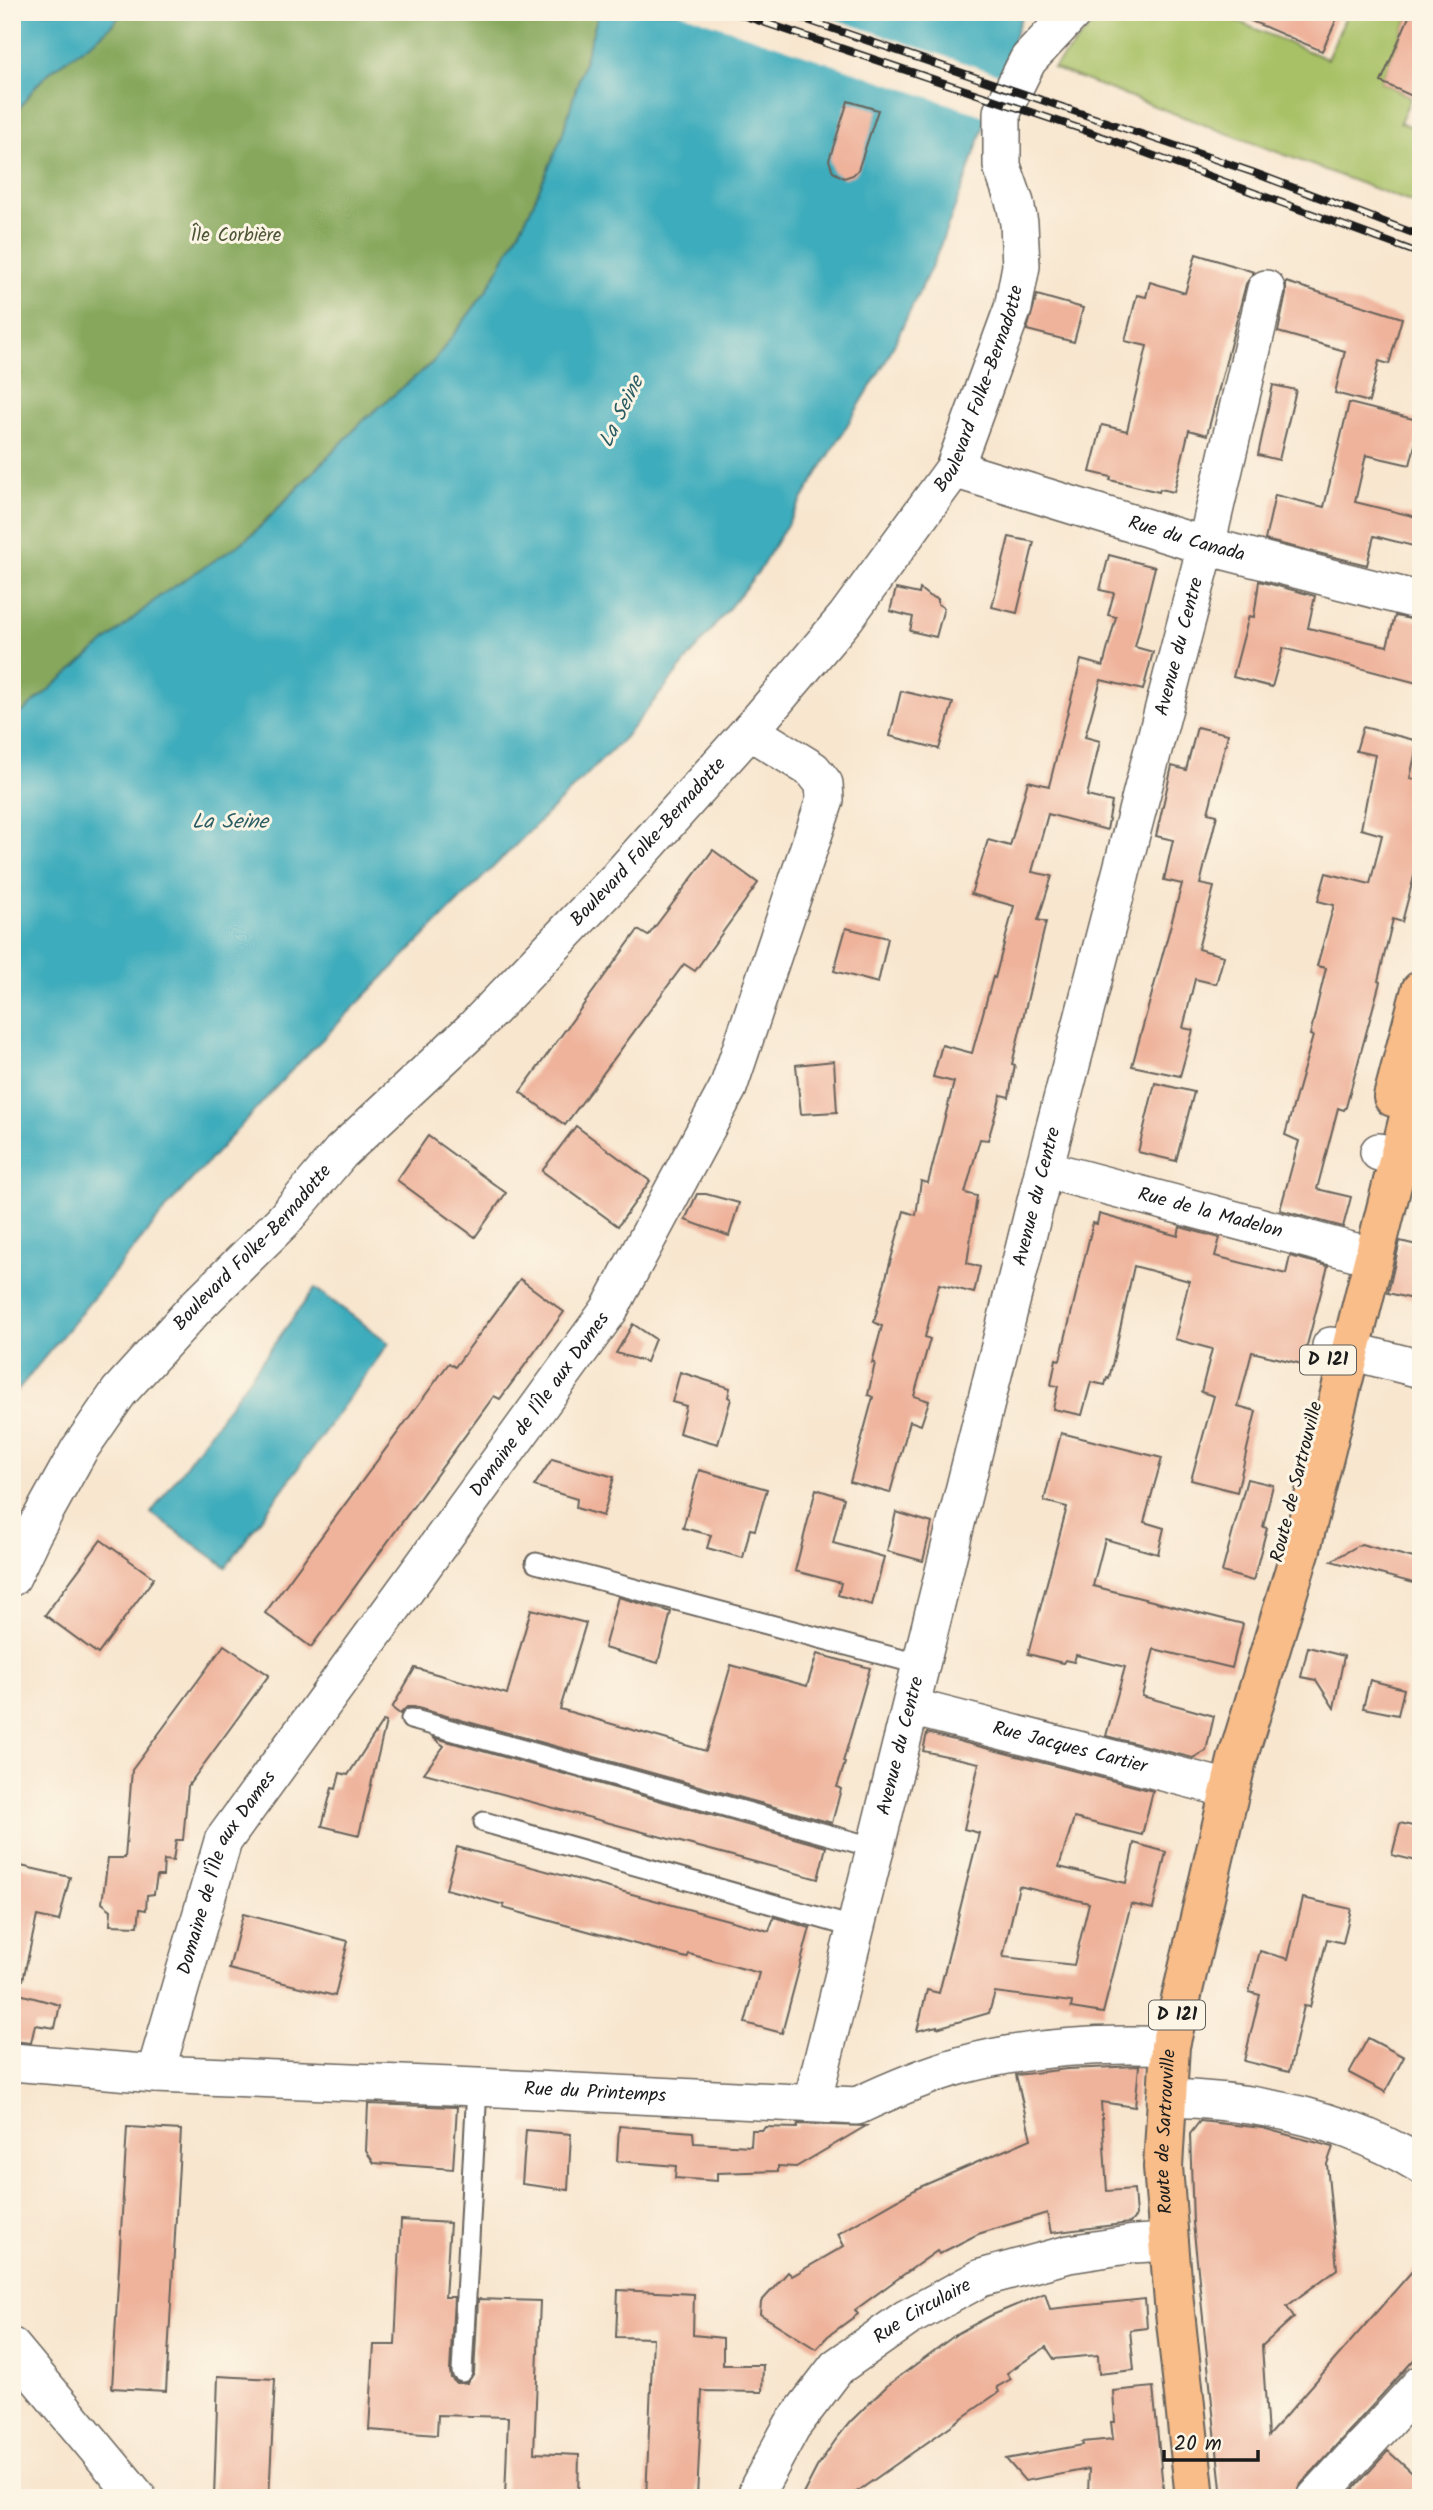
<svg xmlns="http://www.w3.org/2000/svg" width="1433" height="2510" font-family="Kalam,sans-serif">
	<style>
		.green { fill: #a8c166; stroke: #626e41; stroke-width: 2 }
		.forest { fill: #86a75b; stroke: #51623c; stroke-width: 2 }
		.water { fill: #3eacbc; stroke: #2d646c; stroke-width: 2 }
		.pier { fill: #f8e6cf }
		.building { fill: #efb39b; fill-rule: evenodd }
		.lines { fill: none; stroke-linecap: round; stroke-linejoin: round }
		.service-casing { stroke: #69635b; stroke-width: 23 }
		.minor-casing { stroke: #69635b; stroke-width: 40 }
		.primary-casing { stroke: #69635b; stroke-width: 42 }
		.service { stroke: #fff; stroke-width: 19 }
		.minor { stroke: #fff; stroke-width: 37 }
		.primary { stroke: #f8bd89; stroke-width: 38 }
		.rail-casing { stroke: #1c1c1c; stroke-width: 8 }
		.rail { stroke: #fcf5e5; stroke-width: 5; stroke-dasharray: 16; stroke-linecap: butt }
		.labels { text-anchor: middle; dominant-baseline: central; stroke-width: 6; stroke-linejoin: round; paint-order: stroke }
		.shield { fill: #fcf5e5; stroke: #5f5d58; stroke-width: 2 }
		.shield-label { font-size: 18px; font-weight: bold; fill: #1c1c1c }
		.park-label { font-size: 19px; fill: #4d5636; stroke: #fcf5e5 }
		.street-label { font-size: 19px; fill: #1c1c1c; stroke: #fcf5e5 }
		.water-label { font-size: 21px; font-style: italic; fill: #2b5d64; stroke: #fcf5e5 }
	</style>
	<rect width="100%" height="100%" fill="#fcf5e5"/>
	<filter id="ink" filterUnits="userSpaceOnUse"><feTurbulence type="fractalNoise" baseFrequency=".0143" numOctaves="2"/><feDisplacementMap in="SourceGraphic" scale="14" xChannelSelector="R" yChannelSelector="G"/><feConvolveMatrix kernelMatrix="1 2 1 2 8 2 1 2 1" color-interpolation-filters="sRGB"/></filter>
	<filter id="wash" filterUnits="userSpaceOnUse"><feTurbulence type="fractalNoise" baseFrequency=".00686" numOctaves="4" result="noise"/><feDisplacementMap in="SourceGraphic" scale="28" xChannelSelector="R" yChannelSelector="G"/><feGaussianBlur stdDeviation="1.57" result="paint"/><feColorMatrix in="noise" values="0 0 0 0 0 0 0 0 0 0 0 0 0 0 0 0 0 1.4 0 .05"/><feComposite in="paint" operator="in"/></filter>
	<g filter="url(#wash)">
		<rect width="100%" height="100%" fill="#f8e6cf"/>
		<polygon class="green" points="1104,12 1215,12 1327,59 1348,12 1411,12 1381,82 1411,97 1400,122 1421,131 1421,206 1053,68"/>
		<path class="forest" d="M122 12H599L561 139 529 213 487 290 433 362 365 419 254 532 240 544 161 595 12 721V118C24 102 35 84 51 71 75 52 105 38 122 12Z"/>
		<g class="water">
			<path d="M12 12H122C105 38 75 52 51 71 35 84 24 102 12 118Z"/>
			<polygon points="599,12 1023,12 965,181 935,259 886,361 759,571 625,737 453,907 289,1073 176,1197 12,1397 12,721 161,595 240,544 254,533 365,419 433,362 487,290 529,213 561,139"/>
			<polygon points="315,1288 389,1343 226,1567 151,1513"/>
		</g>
		<polygon class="pier" points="678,12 814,12 1004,76 990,118"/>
		<g id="blocks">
			<g class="building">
				<polygon points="1230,12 1340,12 1322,51"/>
				<polygon points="1411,12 1421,12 1421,100 1381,82"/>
				<polygon points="848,101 878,110 858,170 853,175 844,178 833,172 829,160"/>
				<polygon points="1196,254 1254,272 1246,284 1207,435 1189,430 1174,492 1160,489 1159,492 1110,480 1111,477 1090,472 1102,425 1127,431 1147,346 1125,341 1137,295 1146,297 1150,282 1185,293"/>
				<polygon points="1286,282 1402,318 1389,364 1379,361 1369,402 1335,393 1345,351 1278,332 1286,294"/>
				<polygon points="1037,295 1083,308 1074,342 1027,330"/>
				<polygon points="1273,385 1296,390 1279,460 1258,455"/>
				<polygon points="1349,403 1421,421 1410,465 1366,455 1355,502 1421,518 1421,548 1374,536 1367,565 1265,540 1275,495 1324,507"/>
				<polygon points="1009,537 1034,542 1017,613 992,607"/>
				<polygon points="1109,555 1155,567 1135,647 1153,652 1143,690 1101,680 1085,737 1100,741 1087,796 1112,802 1107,830 1048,814 1032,872 1052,876 1038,920 1046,922 1012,1064 1015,1065 1009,1097 1001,1095 988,1140 980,1139 965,1193 977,1196 967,1263 980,1267 974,1293 939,1284 925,1337 930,1339 914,1396 929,1401 921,1425 910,1421 890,1493 850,1482 873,1397 868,1395 875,1363 872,1363 882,1326 874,1322 904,1211 916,1215 921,1181 928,1183 954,1082 933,1077 942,1045 972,1053 993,977 995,978 1014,906 971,894 988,840 1010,846 1028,781 1049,786 1081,660 1103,666 1116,617 1108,615 1114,593 1100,590"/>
				<polygon points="1259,581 1315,596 1308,628 1387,646 1395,616 1421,621 1421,684 1283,648 1272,687 1233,677 1249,616 1254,617"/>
				<polygon points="896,589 919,594 920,589 929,596 938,599 938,604 944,608 936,637 910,631 913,617 890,611"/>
				<polygon points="901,691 953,703 939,749 890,736"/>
				<polygon points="1197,727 1228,734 1208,813 1217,815 1200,884 1214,887 1198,949 1224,956 1216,984 1195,979 1183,1028 1193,1030 1180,1076 1132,1066 1182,884 1164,880 1173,840 1156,836 1172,766 1186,770"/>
				<polygon points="1363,727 1418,741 1410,778 1421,781 1421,850 1402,922 1393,919 1378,981 1380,982 1346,1107 1344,1110 1338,1108 1317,1189 1351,1197 1343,1227 1280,1210 1299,1141 1285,1135 1313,1036 1310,1035 1326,968 1317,966 1334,905 1318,901 1326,873 1370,884 1382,835 1361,829 1375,755 1356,751"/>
				<polygon points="713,850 758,883 695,971 684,964 565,1125 520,1092 638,930 648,936"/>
				<polygon points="846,928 888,938 878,983 834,971"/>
				<polygon points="834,1061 837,1112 801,1114 796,1065"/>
				<polygon points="1155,1083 1194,1092 1176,1161 1138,1152"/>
				<polygon points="576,1126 650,1181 618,1226 542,1171"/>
				<polygon points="428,1136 506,1193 475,1237 397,1180"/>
				<polygon points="697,1194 706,1194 739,1203 729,1236 685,1220"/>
				<polygon points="1099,1214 1178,1236 1180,1227 1220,1238 1215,1256 1286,1274 1290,1256 1328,1266 1302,1364 1252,1352 1238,1406 1256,1411 1237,1492 1191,1480 1214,1396 1201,1392 1212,1349 1175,1339 1189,1281 1134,1266 1109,1379 1107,1378 1105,1385 1091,1382 1082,1415 1053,1409 1058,1386 1051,1385 1056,1359 1060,1360 1093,1223 1097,1224"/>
				<polygon points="1400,1241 1421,1246 1421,1288 1417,1300 1388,1293"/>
				<polygon points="520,1279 564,1312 500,1399 494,1396 311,1647 265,1613 449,1363 455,1367"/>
				<polygon points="633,1324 655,1339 646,1362 616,1353"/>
				<polygon points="680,1372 730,1388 728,1397 731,1399 718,1444 679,1433 686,1406 672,1402"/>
				<polygon points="1061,1433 1162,1458 1144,1522 1164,1528 1158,1554 1105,1539 1093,1586 1243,1624 1232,1668 1154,1649 1142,1696 1214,1716 1206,1751 1193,1758 1106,1736 1125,1667 1076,1655 1074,1662 1065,1660 1063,1663 1028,1654 1067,1507 1044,1501"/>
				<polygon points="552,1459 614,1477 603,1516 576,1508 577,1499 534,1486"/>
				<polygon points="699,1470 767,1489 755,1530 750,1529 743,1558 707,1548 711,1535 683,1528"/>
				<polygon points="1247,1479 1273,1485 1263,1527 1267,1528 1253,1581 1222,1572"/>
				<polygon points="816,1489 844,1498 833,1543 884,1557 872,1605 838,1595 841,1583 795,1571"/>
				<polygon points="896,1512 932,1523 923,1561 887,1551"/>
				<polygon points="101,1540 154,1578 98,1654 45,1615"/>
				<polygon points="1361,1544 1421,1560 1421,1585 1331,1561"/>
				<polygon points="618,1597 671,1612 658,1663 604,1648"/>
				<polygon points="531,1609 586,1623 560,1709 706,1751 731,1665 807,1686 817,1654 870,1668 843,1762 845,1763 837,1787 841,1789 832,1823 414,1707 407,1707 400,1714 392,1708 415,1668 507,1694"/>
				<polygon points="224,1645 269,1675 188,1786 183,1840 176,1840 173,1861 164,1860 163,1876 157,1876 154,1894 147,1895 146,1910 140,1909 138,1926 110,1925 111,1910 102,1903 108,1858 125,1858 132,1770"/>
				<polygon points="1308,1647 1344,1656 1334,1708 1316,1680 1301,1677"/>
				<polygon points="1370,1680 1404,1689 1398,1715 1363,1708"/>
				<polygon points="383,1721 386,1722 359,1835 322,1826 332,1788 336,1789 340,1773 348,1775"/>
				<path d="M927 1733 1153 1791 1142 1835 1074 1818 1059 1867 1126 1883 1134 1843 1166 1852 1153 1909 1131 1904 1103 2013 1071 2008 1072 2002 995 1992 989 2013 937 2028V2026L917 2031 927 1990 939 1993 979 1833 964 1829 979 1763 923 1751ZM1019 1886 1089 1903 1074 1965 1003 1957Z"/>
				<polygon points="432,1737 826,1847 818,1879 424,1773 444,1746"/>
				<polygon points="1400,1823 1421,1828 1421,1862 1392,1855"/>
				<polygon points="457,1847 769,1931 774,1917 810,1928 782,2033 745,2023 759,1973 689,1954 687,1958 503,1908 504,1905 446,1889"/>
				<polygon points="12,1864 70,1877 59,1921 37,1916 23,1980 12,1979"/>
				<polygon points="1303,1898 1351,1909 1343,1943 1327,1939 1310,2007 1304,2006 1289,2072 1244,2061 1260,1995 1249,1992 1260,1951 1288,1959"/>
				<polygon points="243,1914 348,1941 335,1996 229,1969"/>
				<polygon points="12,1992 60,2005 55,2028 35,2025 31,2043 12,2041"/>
				<polygon points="1368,2038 1404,2057 1385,2092 1349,2073"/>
				<polygon points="1139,2066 1135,2107 1101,2102 1107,2191 1134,2189 1136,2216 1130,2223 1051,2233 1047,2213 978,2234 939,2254 937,2251 896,2280 855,2310 858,2314 828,2336 816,2349 760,2314 761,2302 788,2272 792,2276 844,2246 838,2234 920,2187 1031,2139 1016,2075 1067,2069"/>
				<polygon points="368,2104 457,2107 453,2169 374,2163 366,2151"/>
				<polygon points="1200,2121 1262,2128 1333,2147 1327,2164 1337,2269 1287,2306 1294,2317 1262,2346 1268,2436 1421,2261 1421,2352 1301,2484 1296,2498 1222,2498 1193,2223 1190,2134"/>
				<polygon points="798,2124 866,2126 796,2167 778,2166 778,2171 717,2173 717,2181 675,2178 676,2166 617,2161 619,2126 693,2132 694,2143 751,2146 752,2130 763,2130 765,2127 797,2128"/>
				<polygon points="127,2127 181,2130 166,2391 112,2388"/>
				<polygon points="526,2130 571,2134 568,2190 522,2184"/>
				<polygon points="401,2220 450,2223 445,2297 454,2297 450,2371 451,2378 456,2383 467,2383 474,2373 478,2299 540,2301 534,2453 579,2455 578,2498 505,2498 508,2417 438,2415 437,2435 369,2430 374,2345 395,2345"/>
				<polygon points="618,2290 694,2294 693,2335 723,2338 723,2365 763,2365 762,2392 702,2391 697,2498 646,2498 653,2338 616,2337"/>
				<polygon points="1045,2293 1050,2309 1145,2299 1147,2328 1130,2330 1134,2370 1099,2374 1098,2355 1054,2359 1046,2347 1007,2373 1011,2379 997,2387 999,2392 848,2498 801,2498 817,2467 837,2438 850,2422 888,2385 958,2333 990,2316"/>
				<polygon points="218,2376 275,2379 269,2498 214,2498"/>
				<polygon points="1153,2387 1164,2498 1126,2498 1125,2491 1088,2494 1089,2469 1025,2481 1006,2459 1083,2445 1082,2442 1113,2439 1111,2422 1115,2422 1113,2391"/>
				<polygon points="1388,2451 1421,2481 1421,2498 1345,2498"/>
			</g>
		</g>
	</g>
	<g filter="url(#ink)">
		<use href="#blocks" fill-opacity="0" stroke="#69635b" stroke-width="2"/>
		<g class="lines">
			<g class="service-casing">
				<g id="service">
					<polyline points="536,1563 922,1665"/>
					<polyline points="411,1719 876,1848"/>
					<polyline points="484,1822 856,1928"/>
					<polyline points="462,2372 477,2087"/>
				</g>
			</g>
			<g class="minor-casing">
				<g id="minor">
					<path id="s1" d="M954 469 1206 546 1421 601"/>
					<polyline points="1379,1152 1421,1164"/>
					<path id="s2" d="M1044 1169 1374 1257"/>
					<polyline points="1331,1346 1421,1369"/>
					<path id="s3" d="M12 1577 33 1533 79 1450 119 1392 198 1305 283 1221 341 1152 472 1030 617 879 759 720 846 617 954 469 1013 308 1021 266 1019 223 1015 203 1002 166V112L1028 60 1073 12"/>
					<path id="s4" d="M911 1707 1229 1789"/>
					<path id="s5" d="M12 2062 155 2074 477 2087 857 2106C891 2090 926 2075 962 2065 1029 2047 1102 2043 1170 2046"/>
					<path id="s6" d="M155 2074 223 1841 609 1310 728 1088 825 800 824 784 813 770 750 731"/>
					<path d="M1166 2098C1254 2100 1345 2118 1421 2165"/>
					<path id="s7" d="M812 2103 1044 1169 1206 546 1266 289"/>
					<polyline points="12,2347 138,2498"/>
					<path id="s8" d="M756 2498 759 2487 792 2426 837 2367 907 2318 981 2278 1069 2254 1134 2244 1168 2242"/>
					<polyline points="1316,2498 1421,2384"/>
				</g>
			</g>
			<g class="primary-casing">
				<g id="primary">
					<polyline points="1393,1097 1421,990"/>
					<path id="s9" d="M1195 2498 1174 2303 1163 2167 1170 2046 1237 1760 1301 1549 1421 1069"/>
				</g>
			</g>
			<use href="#service" class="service"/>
			<use href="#minor" class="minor"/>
			<use href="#primary" class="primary"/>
			<g class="rail-casing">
				<g id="rail">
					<polyline points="733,12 1081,129 1421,254"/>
					<polyline points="784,12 1252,172 1421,236"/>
				</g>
			</g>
			<use href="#rail" class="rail"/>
		</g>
	</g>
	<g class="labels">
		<g class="shield">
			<rect x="1300" y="1345.5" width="56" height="29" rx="5"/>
			<rect x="1149" y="2000.5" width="56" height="29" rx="5"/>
		</g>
		<g class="shield-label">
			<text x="1328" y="1360">D 121</text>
			<text x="1177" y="2015">D 121</text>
		</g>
		<g class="park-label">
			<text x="236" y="236">Île Corbière</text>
		</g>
		<g class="street-label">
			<text stroke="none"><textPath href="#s3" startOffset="1545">Boulevard Folke-Bernadotte</textPath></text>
			<text stroke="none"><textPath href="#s1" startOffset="243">Rue du Canada</textPath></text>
			<text stroke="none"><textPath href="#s7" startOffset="1502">Avenue du Centre</textPath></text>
			<text stroke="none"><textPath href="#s3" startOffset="978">Boulevard Folke-Bernadotte</textPath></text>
			<text stroke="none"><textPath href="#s7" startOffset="934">Avenue du Centre</textPath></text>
			<text stroke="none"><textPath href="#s2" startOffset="172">Rue de la Madelon</textPath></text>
			<text stroke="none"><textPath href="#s3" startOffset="411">Boulevard Folke-Bernadotte</textPath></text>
			<text stroke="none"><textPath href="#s6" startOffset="782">Domaine de l'Île aux Dames</textPath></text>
			<text transform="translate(1297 1482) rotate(-76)">Route de Sartrouville</text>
			<text stroke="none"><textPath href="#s7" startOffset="368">Avenue du Centre</textPath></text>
			<text stroke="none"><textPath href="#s4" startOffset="164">Rue Jacques Cartier</textPath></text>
			<text stroke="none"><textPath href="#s6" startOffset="215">Domaine de l'Île aux Dames</textPath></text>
			<text stroke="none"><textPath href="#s5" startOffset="584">Rue du Printemps</textPath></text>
			<text stroke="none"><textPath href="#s9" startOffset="368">Route de Sartrouville</textPath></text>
			<text stroke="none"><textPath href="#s8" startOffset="257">Rue Circulaire</textPath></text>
		</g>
		<g class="water-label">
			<text transform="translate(622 412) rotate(-64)">La Seine</text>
			<text x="230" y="822">La Seine</text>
		</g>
	</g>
	<rect width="1433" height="2510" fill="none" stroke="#fcf5e5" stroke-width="42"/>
	<path d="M1164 2450v10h94v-10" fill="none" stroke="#1c1c1c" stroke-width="3.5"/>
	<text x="1174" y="2450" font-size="21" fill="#1c1c1c" stroke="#fcf5e5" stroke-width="5" paint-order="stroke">20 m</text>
</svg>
